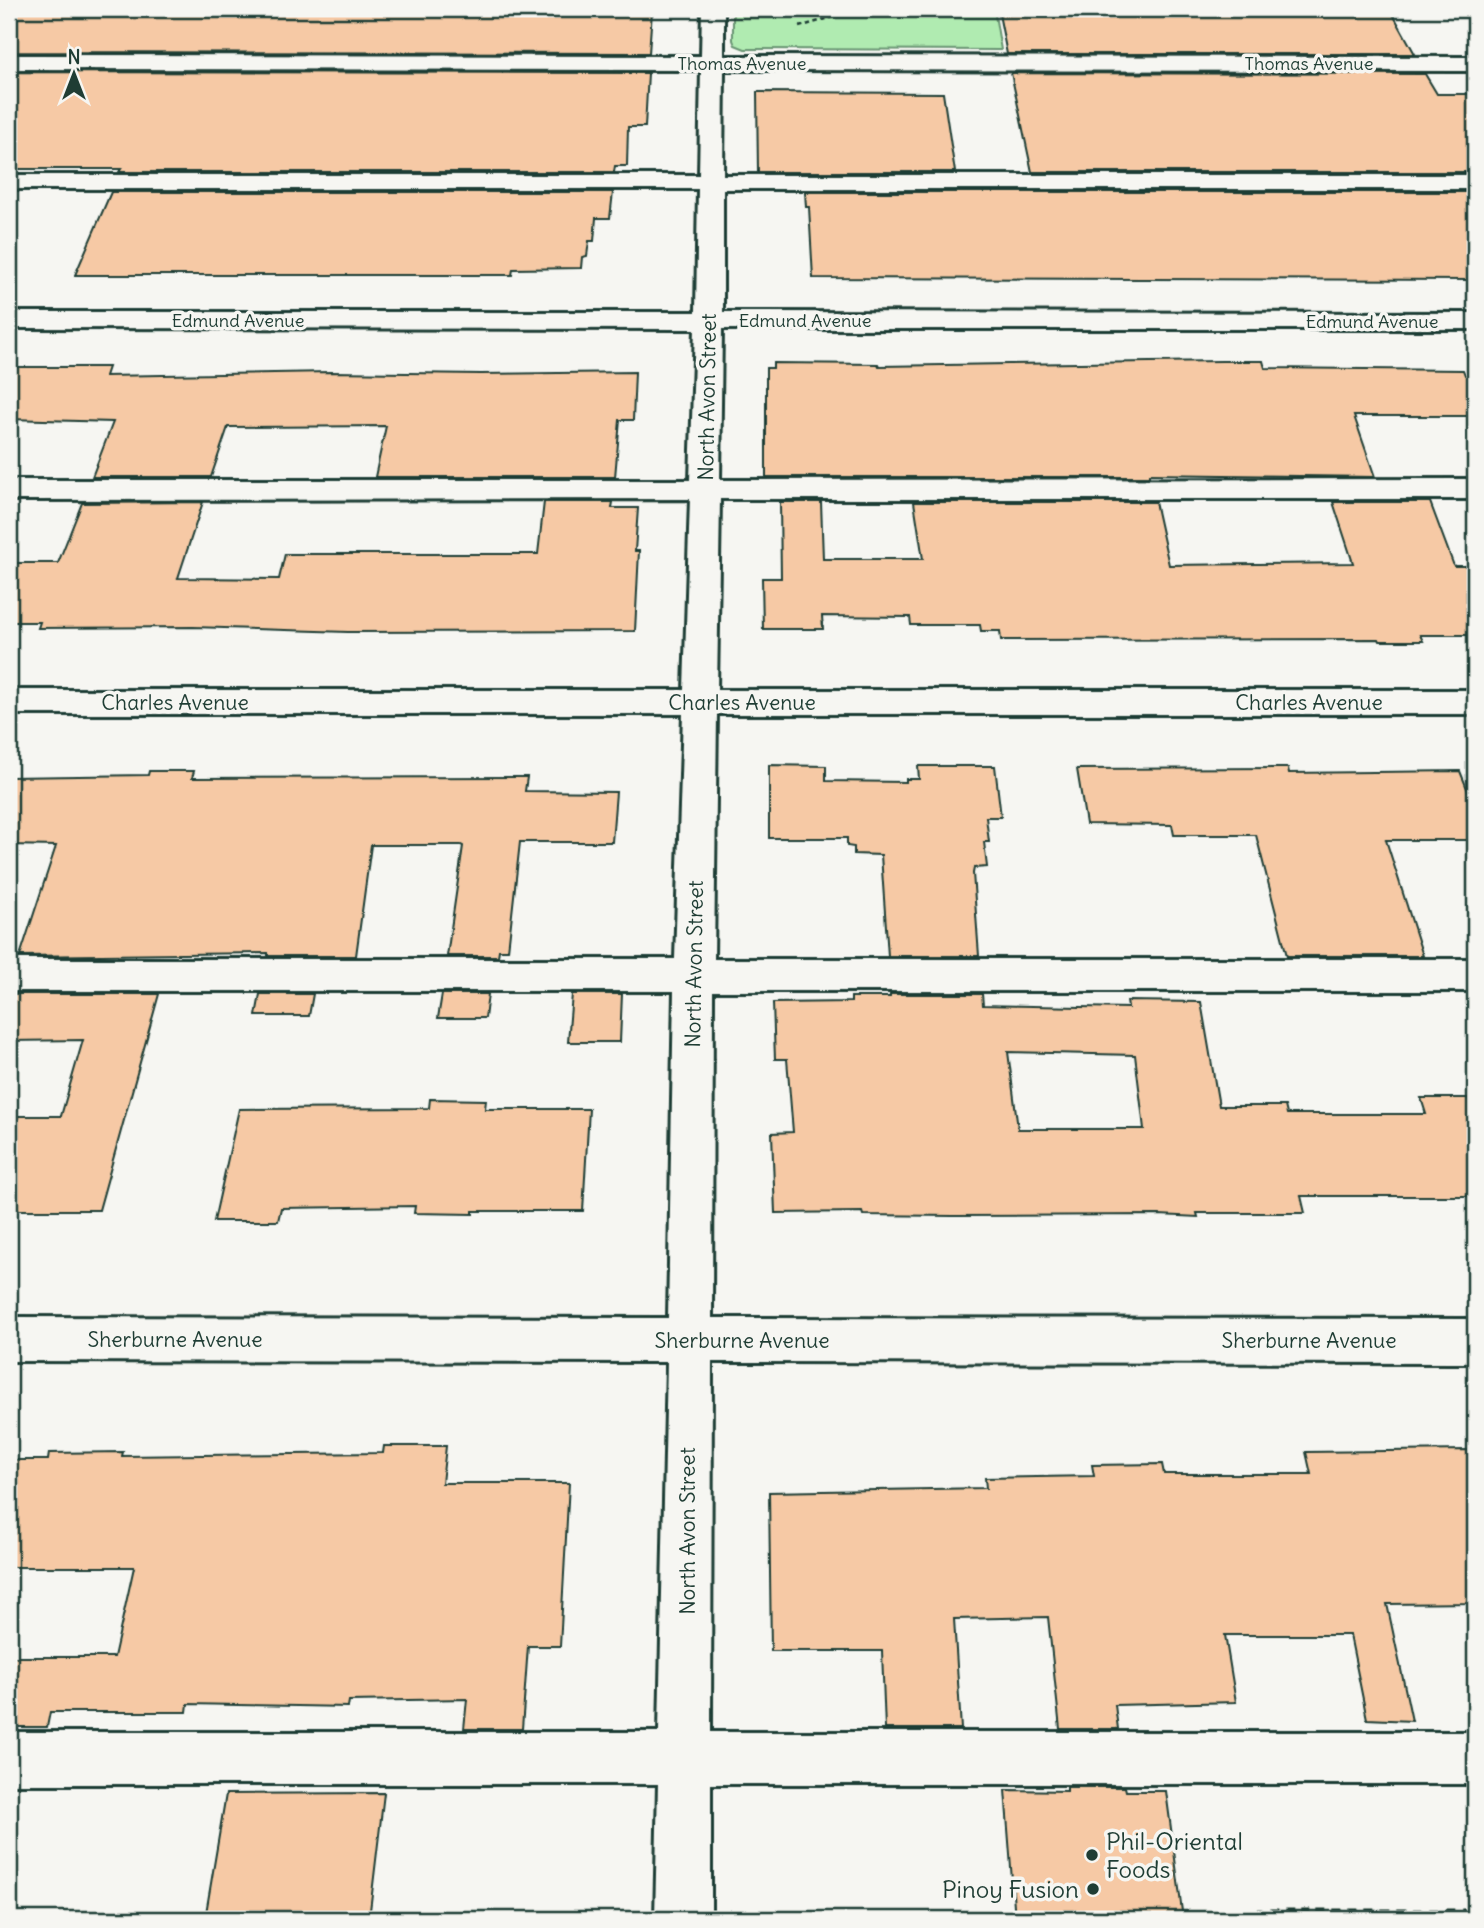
<svg xmlns="http://www.w3.org/2000/svg" width="1484" height="1928" font-family="Delius,sans-serif">
	<style>
		.green { fill: #b0ebb1; stroke: #689472; stroke-width: 2 }
		.building { fill: #f6c9a5; stroke: #1f3d34; stroke-width: 2; fill-rule: evenodd }
		.lines { fill: none; stroke-linecap: round; stroke-linejoin: round }
		.minor-casing { stroke: #1f3d34; stroke-width: 6 }
		.path-far1 { stroke: #1f3d34; stroke-width: 2.5; stroke-dasharray: 4.5 3.5; stroke-linecap: butt }
		.path { stroke: #1f3d34; stroke-width: 5; stroke-dasharray: 9 7; stroke-linecap: butt }
		.minor { fill: #f6f6f2; fill-rule: evenodd }
		.poi-dot { fill: #1f3d34; stroke: #f6f6f2; stroke-width: 2.5 }
		.labels { text-anchor: middle; dominant-baseline: central; stroke-width: 7; stroke-linejoin: round; paint-order: stroke }
		.far-street-label { font-size: 18px; fill: #1f3d34; stroke: #f6f6f2 }
		.street-label { font-size: 21px; fill: #1f3d34; stroke: #f6f6f2 }
		.near-poi-label { font-size: 24px; fill: #1f3d34; stroke: #f6f6f2; text-anchor: start }
	</style>
	<rect width="100%" height="100%" fill="#f6f6f2"/>
	<filter id="ink" filterUnits="userSpaceOnUse"><feTurbulence type="fractalNoise" baseFrequency=".0143" numOctaves="2"/><feDisplacementMap in="SourceGraphic" scale="14" xChannelSelector="R" yChannelSelector="G"/><feConvolveMatrix kernelMatrix="1 2 1 2 8 2 1 2 1" color-interpolation-filters="sRGB"/></filter>
	<g filter="url(#ink)">
		<polygon class="green" points="733,9 994,9 1001,50 745,49 735,45 733,40"/>
		<g class="building">
			<polygon points="9,9 640,9 640,11 652,11 649,53 9,52"/>
			<polygon points="1047,9 1390,9 1415,54 1007,54 999,14 1049,14"/>
			<polygon points="9,72 648,73 645,127 628,127 627,166 615,166 614,172 119,172 121,169 9,169"/>
			<polygon points="1011,73 1425,74 1437,94 1475,94 1475,172 1032,172"/>
			<polygon points="757,92 943,93 955,172 758,172"/>
			<polygon points="111,192 613,192 610,218 596,218 594,241 589,241 587,256 582,257 581,268 513,269 512,275 75,275"/>
			<polygon points="805,192 1475,192 1475,280 813,278 809,207 806,207"/>
			<polygon points="1222,361 1263,361 1265,368 1463,370 1465,375 1475,375 1475,416 1354,416 1375,477 1149,474 1149,477 766,477 766,368 773,368 773,363 878,364 879,366"/>
			<polygon points="9,367 108,367 105,376 331,372 481,374 635,372 633,420 620,420 615,477 375,477 386,426 228,427 211,477 92,477 113,422 9,419"/>
			<polygon points="203,502 178,578 279,579 285,554 538,554 544,502 613,502 612,508 638,508 635,551 639,551 635,631 348,632 193,627 38,628 40,622 9,622 9,563 58,563 82,503"/>
			<polygon points="780,502 821,502 823,559 923,559 914,502 1155,502 1169,565 1353,563 1333,502 1430,502 1454,566 1468,566 1475,585 1475,635 1420,635 1423,641 1380,641 1379,639 1001,640 1000,631 981,631 980,625 911,625 910,617 822,616 823,629 763,629 762,578 781,578"/>
			<polygon points="769,765 826,766 826,781 906,782 906,779 919,779 918,766 995,766 1001,817 986,817 989,842 984,842 987,867 974,868 973,873 979,956 888,956 881,855 854,854 854,847 847,846 847,838 769,838"/>
			<polygon points="1288,768 1289,773 1460,771 1475,808 1475,840 1386,840 1423,956 1287,956 1256,835 1174,835 1172,825 1086,824 1077,769"/>
			<polygon points="149,771 194,771 192,778 527,777 525,791 616,792 612,842 520,842 508,950 499,950 498,956 447,956 463,846 461,845 371,845 356,956 268,956 268,953 20,956 56,846 9,845 9,777 148,775"/>
			<polygon points="9,994 159,994 99,1210 9,1210 9,1116 61,1116 83,1040 9,1041"/>
			<polygon points="260,994 313,994 309,1016 256,1016"/>
			<polygon points="442,994 488,994 485,1018 438,1018"/>
			<polygon points="572,994 622,994 620,1042 568,1042"/>
			<path d="M890 994H982L983 1005 1128 1008 1127 1001 1201 1002 1219 1106H1285L1287 1114H1426L1421 1098H1468L1475 1119V1196H1301L1305 1213H1197L1198 1217 1159 1215 953 1216 863 1215 862 1212 775 1213 772 1133 793 1132 787 1059H775L773 1003 851 1002V997H890ZM1008 1052 1135 1055 1144 1129H1018Z"/>
			<polygon points="430,1099 486,1100 485,1109 589,1109 583,1211 473,1211 473,1214 414,1213 415,1206 281,1208 278,1221 214,1221 239,1109 429,1108"/>
			<polygon points="384,1446 446,1446 442,1483 569,1483 560,1646 528,1646 522,1729 464,1729 467,1699 349,1701 348,1707 188,1704 187,1712 50,1712 47,1727 9,1727 9,1657 114,1657 134,1567 9,1567 9,1460 48,1460 49,1453 123,1452 122,1456 383,1453"/>
			<polygon points="1469,1450 1475,1471 1475,1603 1387,1604 1412,1721 1367,1719 1350,1635 1225,1635 1236,1702 1115,1705 1118,1729 1060,1729 1048,1617 954,1619 961,1729 885,1729 882,1651 771,1651 769,1492 986,1488 985,1478 1094,1476 1092,1465 1162,1464 1164,1474 1311,1474 1306,1452"/>
			<polygon points="1067,1787 1125,1787 1126,1791 1166,1791 1183,1919 1015,1919 1005,1790 1067,1791"/>
			<polygon points="384,1793 369,1919 205,1919 226,1794"/>
		</g>
		<g class="lines">
			<g class="minor-casing">
				<polygon id="minor" points="702,9 724,9 724,56 1475,57 1475,71 724,70 723,175 1475,175 1475,189 723,189 723,312 1475,313 1475,329 722,329 720,480 1475,479 1475,499 720,499 717,690 1475,690 1475,714 717,714 714,959 1475,959 1475,991 713,991 712,1318 1475,1319 1475,1363 712,1362 711,1732 1475,1732 1475,1784 711,1784 711,1919 655,1919 658,1784 9,1784 9,1732 659,1732 667,1362 9,1361 9,1317 668,1318 674,991 9,991 9,959 675,959 683,714 9,714 9,690 684,690 690,499 9,500 9,480 690,480 695,329 9,328 9,312 696,312 698,189 9,189 9,175 699,175 701,70 9,69 9,55 701,56"/>
			</g>
			<polyline class="path-far1" points="799,27 861,9"/>
			<g class="path">
				<polyline points="1304,1911 1306,1919"/>
				<polyline points="1450,1911 1451,1919"/>
				<polyline points="1239,1919 1257,1911 1475,1911"/>
			</g>
			<use href="#minor" class="minor"/>
		</g>
	</g>
	<g class="poi-dot">
		<circle cx="1092" cy="1855" r="7"/>
		<circle cx="1093" cy="1889" r="7"/>
	</g>
	<g class="labels">
		<g class="far-street-label">
			<text x="742" y="63">Thomas Avenue</text>
			<text x="1309" y="63">Thomas Avenue</text>
			<text x="238" y="320">Edmund Avenue</text>
			<text x="805" y="320">Edmund Avenue</text>
			<text x="1372" y="321">Edmund Avenue</text>
		</g>
		<g class="street-label">
			<text transform="translate(707 397) rotate(-89)">North Avon Street</text>
			<text x="175" y="702">Charles Avenue</text>
			<text x="742" y="702">Charles Avenue</text>
			<text x="1309" y="702">Charles Avenue</text>
			<text transform="translate(694 964) rotate(-89)">North Avon Street</text>
			<text x="175" y="1339">Sherburne Avenue</text>
			<text x="742" y="1340">Sherburne Avenue</text>
			<text x="1309" y="1340">Sherburne Avenue</text>
			<text transform="translate(687 1531) rotate(-90)">North Avon Street</text>
		</g>
		<g class="near-poi-label">
			<text x="1106" y="1841">Phil-Oriental<tspan x="1106" dy="28">Foods</tspan></text>
			<text x="1079" y="1889" text-anchor="end">Pinoy Fusion</text>
		</g>
	</g>
	<rect width="1484" height="1928" fill="none" stroke="#f6f6f2" stroke-width="35"/>
	<rect x="18" y="18" width="1449" height="1893" fill="none" stroke="#1f3d34" stroke-width="2.5" filter="url(#ink)"/>
	<g transform="translate(74 74)" stroke="#f6f6f2" stroke-width="5" paint-order="stroke">
	<path d="M0-5L12 26L0 18L-12 26Z" fill="#1f3d34"/>
	<text y="-10" font-size="19" font-weight="bold" text-anchor="middle" fill="#1f3d34">N</text>
	</g>
</svg>
